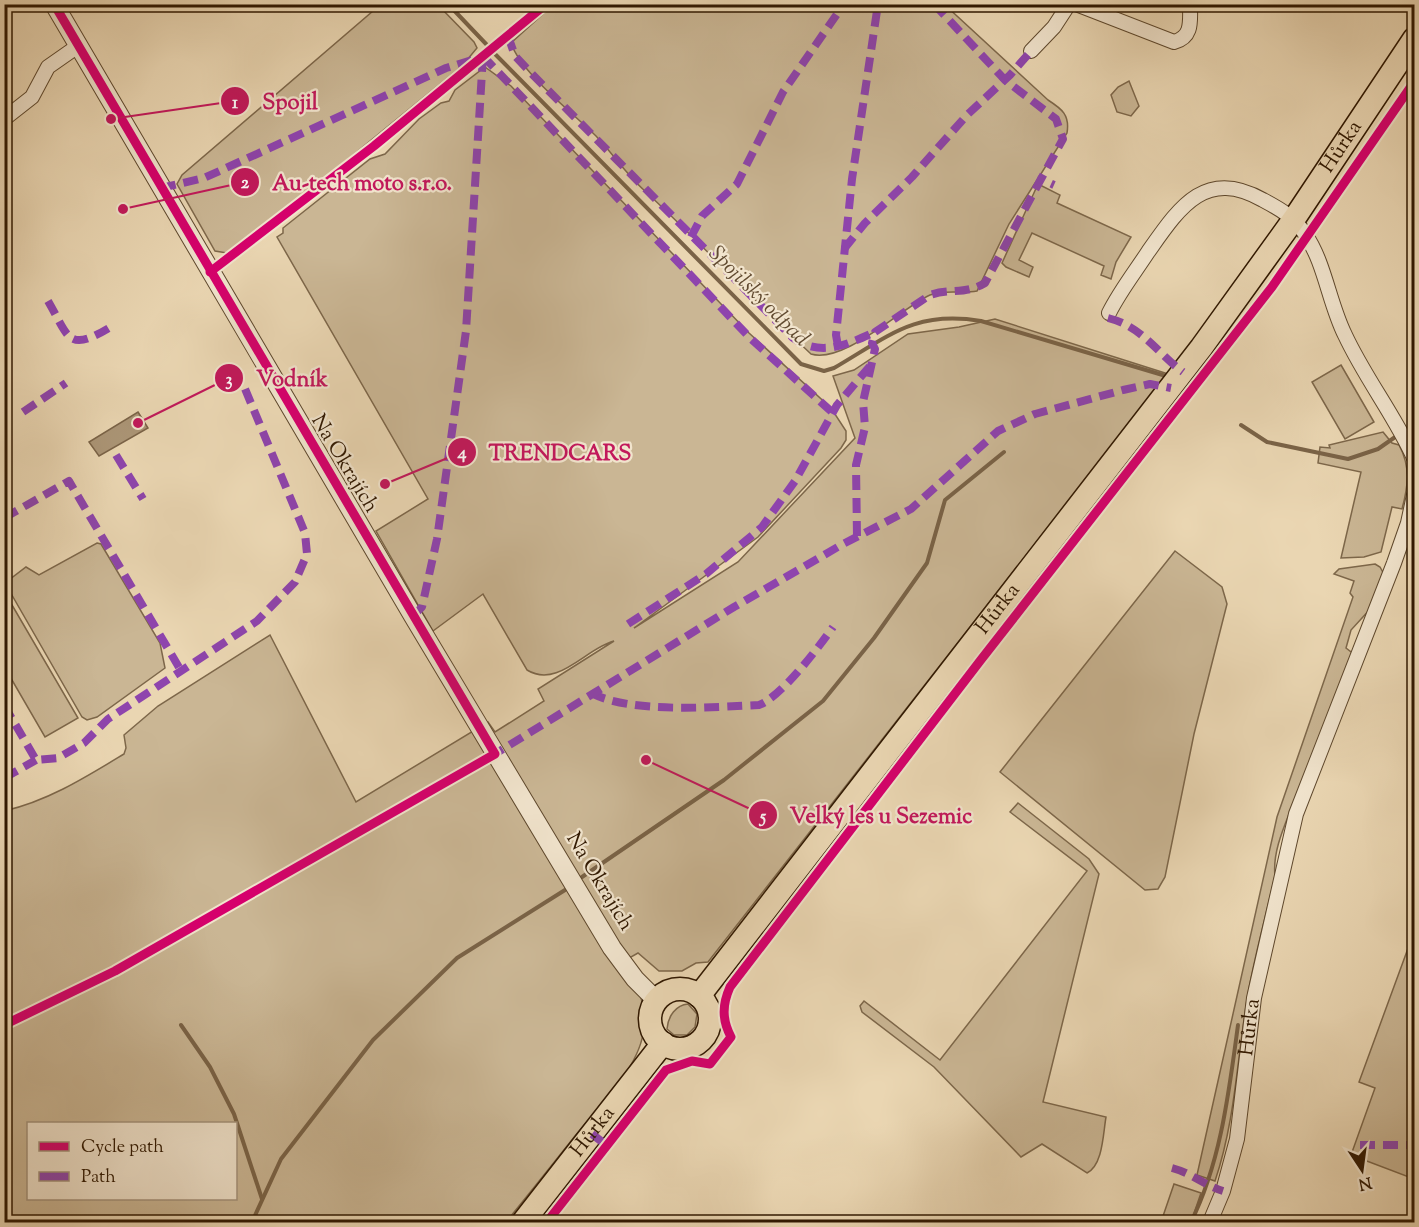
<svg xmlns="http://www.w3.org/2000/svg" width="1419" height="1227" font-family="'Sorts Mill Goudy',serif">
	<style>
		.green { fill: #cab694; stroke: #7d674a; stroke-width: 1.5; fill-rule: evenodd }
		.water { fill: #ab9576; stroke: #7a6347; stroke-width: 1.5 }
		.lines { fill: none; stroke-linecap: round; stroke-linejoin: round }
		.stream { stroke: #7a6347; stroke-width: 4 }
		.minor-casing { stroke: #5e482d; stroke-width: 16 }
		.tertiary-casing { stroke: #5e482d; stroke-width: 20 }
		.primary-casing { stroke: #301801; stroke-width: 25 }
		.minor { stroke: #f1e4cd; stroke-width: 14 }
		.tertiary { stroke: #f1e4cd; stroke-width: 18 }
		.primary { stroke: #ead6b2; stroke-width: 22 }
		.quiet { stroke: #8e44ad; stroke-width: 8; stroke-dasharray: 15 8; stroke-linecap: butt }
		.cycleway-casing { stroke: #f1e4cd; stroke-width: 13 }
		.cycleway { stroke: #d6006c; stroke-width: 9 }
		.labels { text-anchor: middle; dominant-baseline: central; stroke-width: 4.5; stroke-linejoin: round; paint-order: stroke }
		.street-label { font-size: 21px; fill: #301801; stroke: #f1e4cd }
		.water-label { font-size: 22px; font-style: italic; fill: #614a30; stroke: #f1e4cd }
		.leader { fill: none; stroke: #c2185b; stroke-width: 2 }
		.callout-dot { fill: #c2185b; stroke: #f1e4cd; stroke-width: 2 }
		.mark-label { font-size: 18px; text-anchor: middle; font-weight: bold; fill: #fff }
		.callout-label { font-size: 22px; text-anchor: middle; font-weight: bold; fill: #c2185b; stroke: #f1e4cd; stroke-width: 4.5; stroke-linejoin: round; paint-order: stroke }
	</style>
	<rect width="100%" height="100%" fill="#ead6b2"/>
	<filter id="stains"><feTurbulence type="fractalNoise" baseFrequency=".00333" numOctaves="4"/><feColorMatrix values="0 0 0 0 .2 0 0 0 0 .09 0 0 0 0 .02 0 0 0 .5 -.17"/></filter>
	<radialGradient id="worn" r=".72"><stop offset=".6" stop-color="#630" stop-opacity="0"/><stop offset="1" stop-color="#630" stop-opacity=".3"/></radialGradient>
	<g class="green">
		<path d="M554 4 945 5 1048 100C1062 109 1070 115 1067 133L1009 224 977 291C961 294 945 289 930 295 900 309 844 364 811 354 754 301 702 244 645 191 627 175 613 154 596 136 573 113 521 73 511 43Z"/>
		<polygon points="380,5 438,5 474,42 477,48 462,66 299,199 227,253 215,251 177,184 182,175"/>
		<path d="M485 67 511 86 749 333 831 408 846 431V440L841 448 758 537 634 628 738 562 855 438 833 376 854 370 908 334 959 327 995 319 1168 374 708 962 696 963 682 971H659L638 953 629 958C636 983 648 1008 643 1034 637 1070 597 1109 575 1136 552 1165 529 1194 506 1222H5L4 811C48 801 86 777 124 754L126 748 124 735 158 706 270 635 356 802 488 722 495 732 544 701 538 689 614 641C586 648 558 689 527 670L483 594 433 631 376 531 428 499 277 237 283 233V228L370 159 385 154 419 119 441 103 449 101 455 90ZM28 1124H236V1198H28Z"/>
		<polygon points="1129,81 1139,106 1131,116 1117,112 1111,95 1118,87"/>
		<polygon points="1038,184 1060,195 1057,203 1131,237 1116,262 1111,279 1101,275 1104,266 1032,233 1019,260 1033,267 1029,277 1006,267 1002,263"/>
		<polygon points="1341,365 1374,422 1345,439 1312,382"/>
		<path d="M1383 432 1392 443 1399 445C1411 467 1408 487 1402 509L1392 507 1381 552 1364 557 1341 558 1361 472 1318 463 1320 447 1330 448 1329 445Z"/>
		<polygon points="97,543 101,544 160,643 165,668 97,717 87,720 82,717 5,583 26,567 39,575"/>
		<polygon points="1175,551 1222,587 1227,604 1194,734 1165,877 1158,889 1145,890 1000,772"/>
		<path d="M1375 564 1380 567 1385 576 1372 607 1351 630 1346 648 1355 655C1335 702 1315 749 1296 796 1287 821 1272 849 1275 876 1267 911 1257 947 1250 983 1237 1049 1237 1116 1215 1181L1197 1175 1277 817 1353 597 1350 593 1354 581 1334 574 1339 569Z"/>
		<polygon points="5,593 78,718 45,737 5,668"/>
		<path d="M1018 803 1089 859 1099 874 1043 1102 1106 1117C1103 1134 1103 1165 1087 1173L1042 1144 1021 1157 934 1067 862 1012 860 1006 864 1001 940 1060 1087 871 1010 812Z"/>
		<polygon points="1414,932 1414,1179 1351,1155 1375,1088 1359,1082"/>
		<path d="M688 1004 697 1014 695 1027 687 1035H674L667 1029C668 1016 676 1005 688 1004Z"/>
		<polygon points="1174,1184 1201,1193 1191,1222 1161,1222"/>
	</g>
	<polygon class="water" points="138,412 148,428 99,456 89,442"/>
	<g class="lines">
		<g class="stream">
			<polyline points="448,4 487,45"/>
			<path d="M495 54 801 364 824 371 834 368C889 336 915 310 981 321L1166 376"/>
			<polyline points="1241,425 1267,442 1348,459 1378,449 1398,435"/>
			<polyline points="1405,431 1414,425"/>
			<polyline points="582,877 724,780 823,701 874,638 927,563 945,500 1004,452"/>
			<polyline points="181,1025 210,1067 234,1114 262,1199"/>
			<polyline points="252,1222 281,1159 373,1040 457,958 565,890"/>
			<path d="M1191 1222C1221 1162 1229 1091 1238 1025"/>
		</g>
		<g class="minor-casing">
			<g id="minor">
				<path d="M1076 4 1174 42C1193 37 1190 21 1190 4"/>
				<polyline points="1031,51 1054,27 1069,4"/>
				<polyline points="4,119 32,97 48,67 78,46"/>
				<path d="M1109 313C1120 291 1135 272 1148 252 1179 208 1205 167 1263 200 1280 209 1294 217 1305 234 1325 263 1329 303 1345 335 1365 378 1395 416 1414 458"/>
				<path id="s1" d="M1210 1222 1223 1191 1237 1139 1254 998 1296 814 1394 563 1408 523 1414 495"/>
			</g>
		</g>
		<g class="tertiary-casing">
			<polyline id="tertiary" points="54,4 413,616 612,948 635,979 657,1001"/>
		</g>
		<g class="primary-casing">
			<g id="primary">
				<circle cx="680" cy="1019" r="30"/>
				<path id="s2" d="M699 996 1201 348 1294 219 1414 39"/>
				<path id="s3" d="M523 1222 663 1043"/>
			</g>
		</g>
		<use href="#minor" class="minor"/>
		<use href="#tertiary" class="tertiary"/>
		<use href="#primary" class="primary"/>
		<g class="quiet">
			<polyline points="934,4 1005,80 1056,119 1063,139 1041,179"/>
			<path d="M508 36 515 56 533 75 793 338C821 357 846 345 875 332"/>
			<polyline points="483,56 750,338 833,413"/>
			<polyline points="161,188 204,178 446,68 472,60"/>
			<polyline points="691,237 702,216 737,184 783,92 844,4"/>
			<polyline points="844,249 865,223 912,177 967,115 1010,75 1031,51"/>
			<path d="M48 301C69 337 67 353 109 328"/>
			<path d="M1108 318C1143 327 1156 352 1183 372"/>
			<polyline points="838,346 836,335 852,179 878,4"/>
			<polyline points="23,412 66,383"/>
			<polyline points="116,455 143,499"/>
			<polyline points="4,518 69,481 180,669"/>
			<path d="M857 536 856 465 865 427 863 402 875 349 872 343 875 332 930 295C950 288 965 295 985 283L1041 179 1054 185"/>
			<polyline points="413,616 422,607 437,539 466,331 483,56"/>
			<polyline points="628,624 706,574 762,527 795,481 837,405 870,366"/>
			<path d="M591 693C632 714 713 707 759 705 781 697 819 647 833 627"/>
			<polyline points="4,705 36,760 58,758 84,743 108,719 257,621 295,582 307,554 305,533 243,384"/>
			<polyline points="490,757 734,607 843,544 911,509 998,431 1035,414 1123,390 1150,384 1171,388"/>
			<polyline points="4,778 36,760"/>
			<polyline points="592,1134 606,1145"/>
			<polyline points="1360,1145 1414,1145"/>
			<path d="M1172 1168C1191 1173 1204 1185 1223 1191"/>
			<polyline points="4,1210 8,1222"/>
		</g>
		<g class="cycleway-casing">
			<g id="cycleway">
				<polyline points="210,272 374,146 546,4"/>
				<polyline points="4,1025 115,971 495,754 54,4"/>
				<path d="M547 1222 666 1070 692 1061 710 1064 731 1037C722 1020 722 1005 730 987L980 661 1272 287 1414 82"/>
			</g>
		</g>
		<use href="#cycleway" class="cycleway"/>
	</g>
	<g class="labels">
		<g class="street-label">
			<text stroke="none"><textPath href="#s2" startOffset="1065">Hůrka</textPath></text>
			<text transform="translate(344 464) rotate(59)">Na Okrajích</text>
			<text stroke="none"><textPath href="#s2" startOffset="489">Hůrka</textPath></text>
			<text transform="translate(599 882) rotate(59)">Na Okrajích</text>
			<text stroke="none"><textPath href="#s1" startOffset="200">Hůrka</textPath></text>
			<text stroke="none"><textPath href="#s3" startOffset="114">Hůrka</textPath></text>
		</g>
		<g class="water-label">
			<text transform="translate(758 297) rotate(45)">Spojilský odpad</text>
		</g>
	</g>
	<path class="leader" d="M111 119L235 101M123 209L245 182M138 423L229 378M385 484L462 452M646 760L763 815"/>
	<g class="callout-dot">
		<circle cx="111" cy="119" r="6"/>
		<circle cx="123" cy="209" r="6"/>
		<circle cx="138" cy="423" r="6"/>
		<circle cx="385" cy="484" r="6"/>
		<circle cx="646" cy="760" r="6"/>
		<circle cx="235" cy="101" r="15"/>
		<circle cx="245" cy="182" r="15"/>
		<circle cx="229" cy="378" r="15"/>
		<circle cx="462" cy="452" r="15"/>
		<circle cx="763" cy="815" r="15"/>
	</g>
	<g class="mark-label">
		<text x="235" y="108">1</text>
		<text x="245" y="188">2</text>
		<text x="229" y="385">3</text>
		<text x="462" y="458">4</text>
		<text x="763" y="822">5</text>
	</g>
	<g class="callout-label">
		<text x="290" y="109">Spojil</text>
		<text x="362" y="190">Au-tech moto s.r.o.</text>
		<text x="292" y="386">Vodník</text>
		<text x="560" y="460">TRENDCARS</text>
		<text x="881" y="823">Velký les u Sezemic</text>
	</g>
	<rect width="1419" height="1227" fill="none" stroke="#ead6b2" stroke-width="24"/>
	<rect x="6" y="6" width="1407" height="1215" fill="none" stroke="#301801" stroke-width="3"/>
	<rect x="12" y="12" width="1395" height="1203" fill="none" stroke="#301801" stroke-width="1.5"/>
	<rect x="27" y="1122" width="210" height="78" fill="#f1e4cd" stroke="#a4927b" stroke-width="1.5"/>
	<rect x="39" y="1142" width="30" height="9" fill="#d6006c" stroke="#a4927b" stroke-width="1.5"/>
	<text x="81" y="1152" font-size="18" fill="#301801">Cycle path</text>
	<rect x="39" y="1172" width="30" height="9" fill="#8e44ad" stroke="#a4927b" stroke-width="1.5"/>
	<text x="81" y="1182" font-size="18" fill="#301801">Path</text>
	<g transform="translate(1362 1170) rotate(167)" stroke="#f1e4cd" stroke-width="4.5" paint-order="stroke">
	<path d="M0-4.5L10 22L0 15L-10 22Z" fill="#301801"/>
	<text y="-9" font-size="16" font-weight="bold" text-anchor="middle" fill="#301801">N</text>
	</g>
	<rect width="100%" height="100%" filter="url(#stains)"/>
	<rect width="100%" height="100%" fill="url(#worn)"/>
</svg>
